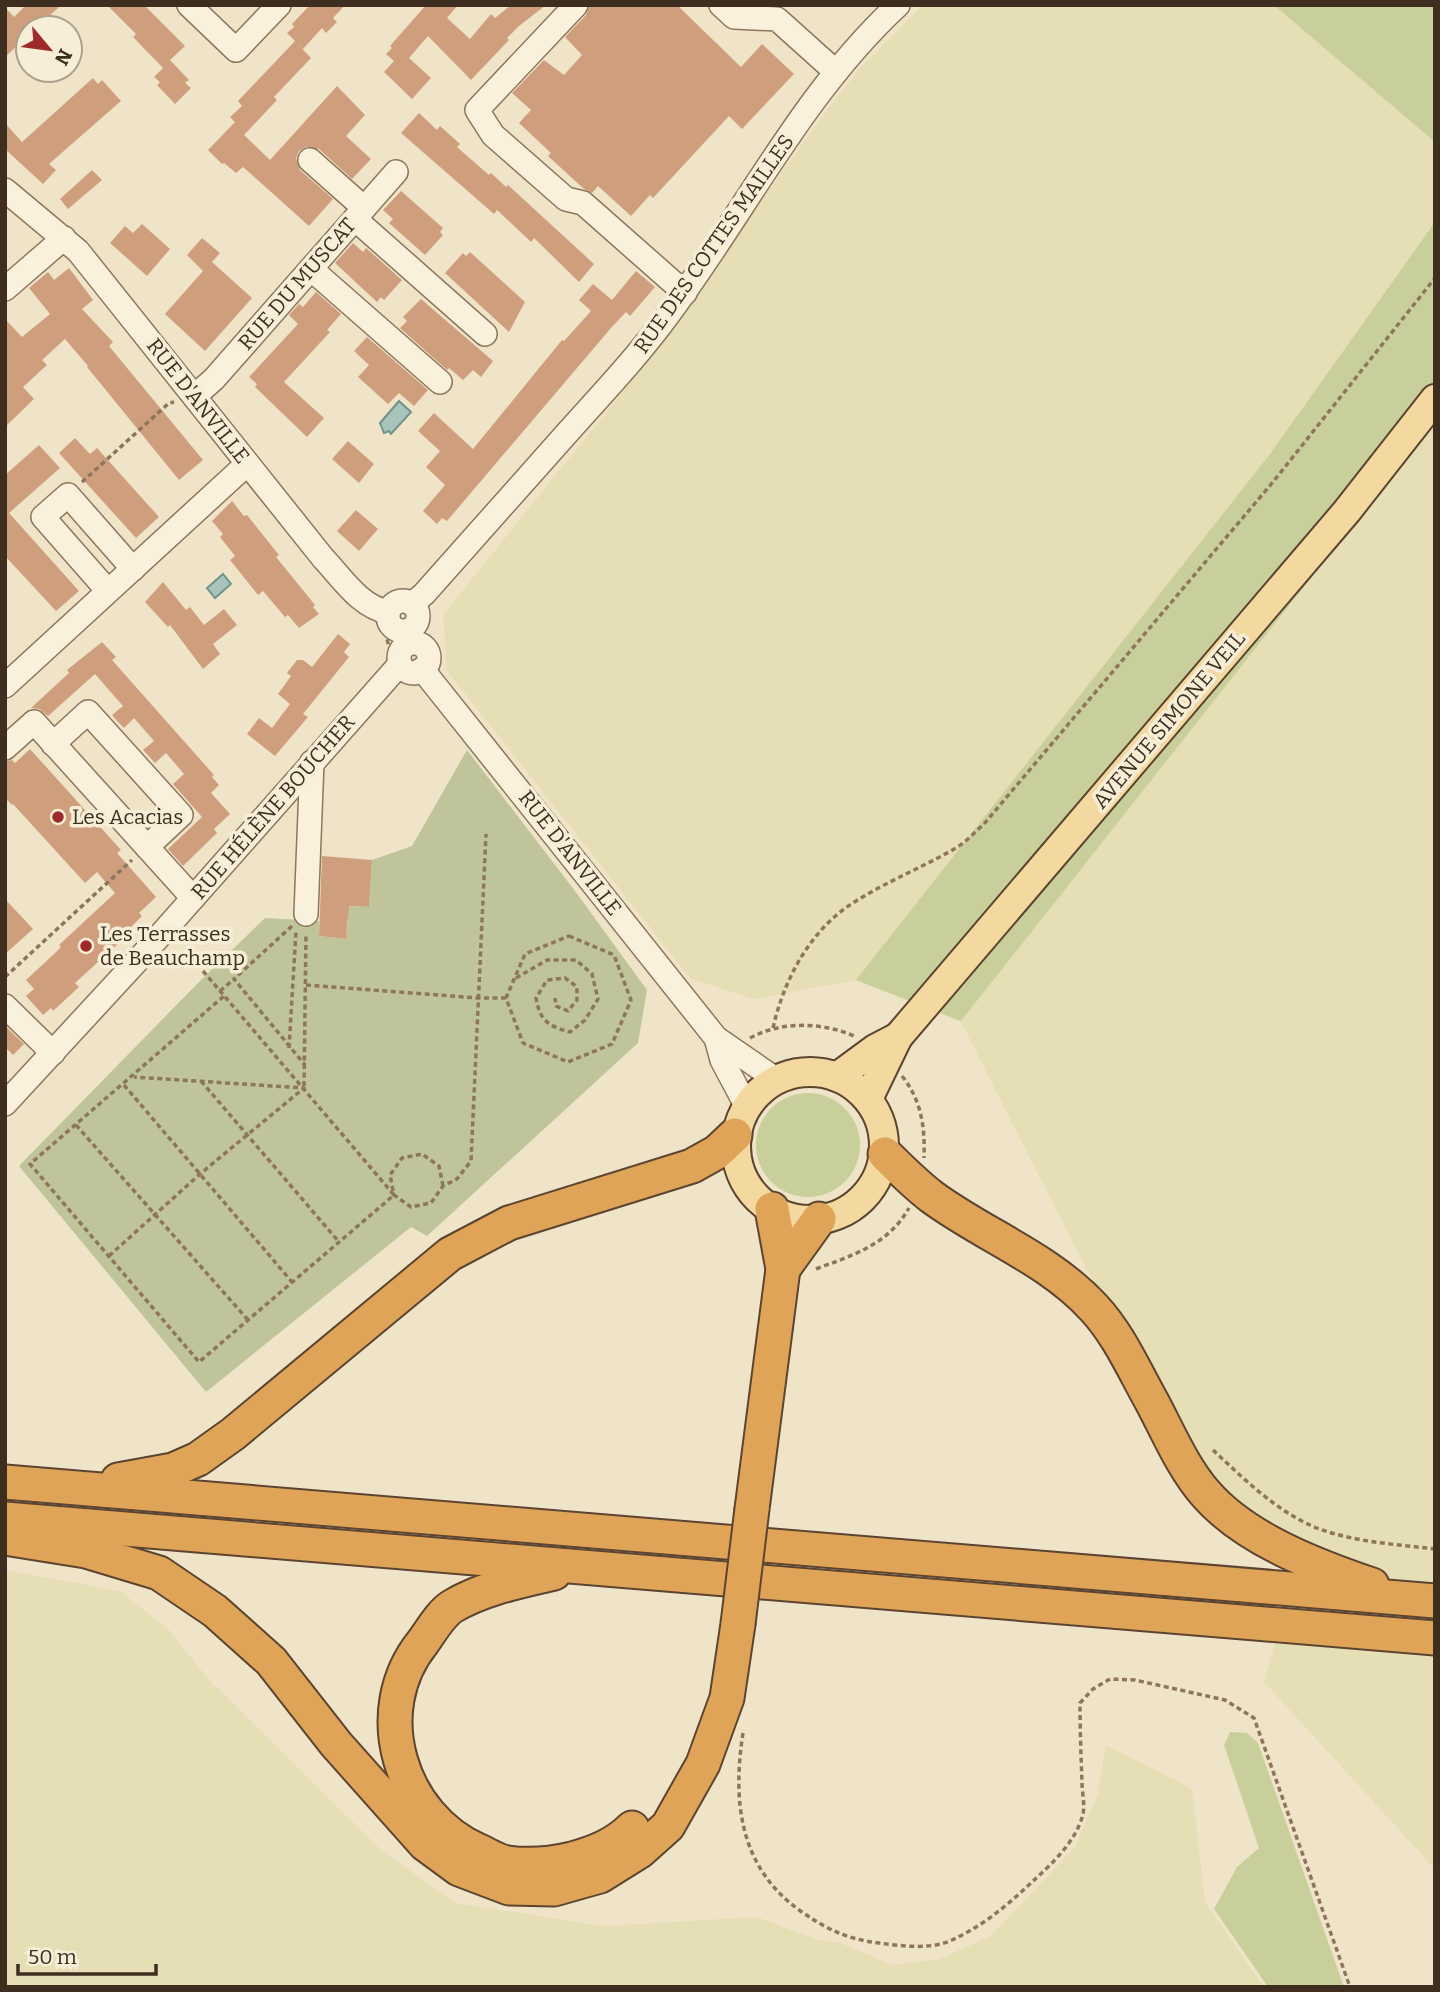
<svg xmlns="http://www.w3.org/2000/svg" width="1440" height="1992" font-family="Bitter,serif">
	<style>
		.farmland { fill: #e6deb5 }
		.green { fill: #c9cf9b }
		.cemetery { fill: #bfc49a }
		.water { fill: #a9c4bc; stroke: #6f938a; stroke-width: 2 }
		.building { fill: #cf9f7d }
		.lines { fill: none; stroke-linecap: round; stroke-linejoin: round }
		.minor-casing { stroke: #8d765c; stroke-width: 26 }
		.major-casing { stroke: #5b4430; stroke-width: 32 }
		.highway-casing { stroke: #5b4430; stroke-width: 37 }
		.path { stroke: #8d765c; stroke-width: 3.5; stroke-dasharray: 5 3.5; stroke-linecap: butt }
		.minor { stroke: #faf1dc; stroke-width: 23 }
		.major { stroke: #f3d9a0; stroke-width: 28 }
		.highway { stroke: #e0a458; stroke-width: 33 }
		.highway-bridge-casing { stroke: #5b4430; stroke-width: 37; stroke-linecap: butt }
		.highway-bridge { stroke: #e0a458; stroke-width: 33 }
		.poi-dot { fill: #9e2a2b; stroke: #f7eed8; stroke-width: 2.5 }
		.labels { text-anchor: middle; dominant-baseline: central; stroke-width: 7; stroke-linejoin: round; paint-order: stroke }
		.street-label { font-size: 21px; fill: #3d2e20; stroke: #f7eed8 }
		.poi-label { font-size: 21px; fill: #3d2e20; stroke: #f7eed8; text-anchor: start }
	</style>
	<rect width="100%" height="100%" fill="#f0e4c8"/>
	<g class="farmland">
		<polygon points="923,5 1435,5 1435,1869 1264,1682 1304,1540 1247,1507 1191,1459 1078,1253 961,1022 856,980 754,999 690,978 447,671 443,615 628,385 826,111 862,66"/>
		<polygon points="5,1570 120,1591 168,1629 210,1681 381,1850 456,1903 604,1926 757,1917 815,1939 841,1943 892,1965 939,1959 991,1936 1075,1847 1098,1794 1106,1745 1192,1789 1205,1902 1264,1987 5,1987"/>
	</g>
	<g class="green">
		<polygon points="1274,5 1435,5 1435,142"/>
		<polygon points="1435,222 1435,421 961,1021 856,980 1270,454"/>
		<circle cx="808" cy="1145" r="52"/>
		<polygon points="1230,1732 1247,1733 1258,1743 1344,1987 1268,1987 1214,1909 1237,1867 1259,1848 1224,1745"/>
	</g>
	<polygon class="cemetery" points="467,750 578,895 647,990 638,1043 427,1236 411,1227 206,1392 19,1166 195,986 265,918 319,921 319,936 346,939 348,922 345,906 369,907 372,860 412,846"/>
	<g class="water">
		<polygon points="399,401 411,412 391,434 389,431 384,433 380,423"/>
		<polygon points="223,574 231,584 215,598 207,588"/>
	</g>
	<g class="building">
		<polygon points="26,5 61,5 44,21 50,28 28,28 28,36 5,57 5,7 14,17"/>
		<polygon points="107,5 144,5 185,46 170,60 189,80 185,83 191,88 175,104 157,85 160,82 154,77 163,68 133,37 136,34"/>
		<polygon points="310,5 345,5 333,18 337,22 326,33 322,28 303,49 296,42 311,58 274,97 277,100 244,135 270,160 337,86 365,115 346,136 371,159 352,179 319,149 306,147 299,151 296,158 300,170 333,199 309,226 243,167 236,173 224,163 222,164 208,150 235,122 230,117 242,106 238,101 295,41 287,33 294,27 292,24"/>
		<polygon points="426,5 458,5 447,18 470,39 491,14 495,18 511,5 546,5 519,26 507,38 509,40 471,80 428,36 409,58 431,78 412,99 384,72 394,61 386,54 392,48 390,46"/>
		<polygon points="590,5 677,5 741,67 762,44 794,74 742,129 729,116 653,198 650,195 631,216 598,186 592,193 584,189 548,156 551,153 519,123 531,110 512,93 544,60 564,75 582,55 565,37 586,15"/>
		<polygon points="93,78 98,84 102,80 121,101 49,164 56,170 43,184 5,149 5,123 22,142"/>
		<polygon points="419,113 437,130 440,126 460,144 457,147 489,175 491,173 506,187 508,185 594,264 579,282 534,238 531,242 497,210 494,214 401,133"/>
		<polygon points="92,170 102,180 68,209 60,199"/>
		<polygon points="401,191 443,228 440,232 443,235 425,255 389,223 393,219 383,210"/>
		<polygon points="142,224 170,249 147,276 110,243 125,226 133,233"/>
		<polygon points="202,238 220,253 212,262 252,298 205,351 165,314 203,271 187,255"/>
		<polygon points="353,243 363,252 366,248 402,280 384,300 381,297 377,302 335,263"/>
		<polygon points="470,252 525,302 509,332 445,273 463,253 466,256"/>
		<polygon points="69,268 93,300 82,309 113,342 109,346 203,460 179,480 87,367 88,366 65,339 42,360 47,365 23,387 34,399 5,427 5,319 22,337 50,314 29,288 48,272 54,280"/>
		<polygon points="636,271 655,287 630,316 626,312 611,328 447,521 442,518 437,524 423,511 445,485 426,467 440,451 418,431 434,413 473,449 562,340 564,341 591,311 579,300 593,284 612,300"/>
		<polygon points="316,292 341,314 327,330 330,332 284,382 324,418 307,437 255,387 257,384 249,377 298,324 289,315 299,304 303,307"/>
		<polygon points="421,299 493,361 481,377 473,370 463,380 449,368 447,370 400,328 407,321 403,317"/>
		<polygon points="367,337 428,390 414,406 399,393 388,404 358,377 369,365 354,351"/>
		<polygon points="75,438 90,454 97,448 159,517 136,538 59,453"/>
		<polygon points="348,441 374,464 359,483 332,459"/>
		<polygon points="39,445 60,468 9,513 79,591 56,611 5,556 5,475"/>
		<polygon points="232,501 244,516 247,515 279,555 276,557 315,605 313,607 319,614 299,628 288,615 285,617 263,591 258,595 230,560 235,556 220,537 223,534 212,521"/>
		<polygon points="356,510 378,529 359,551 337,531"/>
		<polygon points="163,582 186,610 190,607 204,625 224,609 237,625 213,644 220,654 203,669 170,625 168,627 145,602"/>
		<polygon points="338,634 350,644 344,652 349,657 303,714 308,717 275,756 247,734 259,718 272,728 290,704 278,694 291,676 287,673 297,660 303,660 312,667"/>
		<polygon points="102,642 116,657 112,660 214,775 212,777 219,785 211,793 230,814 214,829 217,833 183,866 168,849 202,817 173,784 184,774 166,753 155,763 143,750 154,741 134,718 124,728 118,722 112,715 123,706 95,674 48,716 39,709 31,708 69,673 67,670"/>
		<polygon points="30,749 121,850 117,853 156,897 139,913 142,916 130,928 132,931 75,983 79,987 53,1011 51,1008 43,1015 26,996 34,989 26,980 54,954 61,947 59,945 115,893 97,872 85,883 13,804 12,805 5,798 5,762 12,760 15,763"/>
		<polygon points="322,856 372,860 369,907 349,906 346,939 319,936"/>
		<polygon points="5,899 33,929 5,954"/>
		<polygon points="5,1026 24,1044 13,1055 5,1047"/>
	</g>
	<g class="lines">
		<g class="minor-casing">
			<g id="minor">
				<polyline points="189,5 236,50 279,5"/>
				<polyline points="576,5 477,110 493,135 566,199 583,203 685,293"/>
				<polyline points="721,5 734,17 777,19 836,72"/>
				<polyline points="310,160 364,208"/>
				<path d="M5 190 78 251 323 558C342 578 360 607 388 612"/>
				<polyline points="355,219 485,334"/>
				<polyline points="311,269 440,382"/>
				<polyline points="5,289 64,238"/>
				<polyline points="196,395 214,379 396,172"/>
				<polyline points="108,591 43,517 68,495 133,569"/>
				<circle cx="403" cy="616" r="15"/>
				<path d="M412 604 424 594C472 540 520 486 568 432 602 394 638 356 668 315 745 212 803 93 898 5"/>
				<circle cx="414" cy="658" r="15"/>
				<polyline points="422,669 716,1038 777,1080"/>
				<polyline points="5,686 247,464"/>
				<polyline points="53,744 88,712 181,815 147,847"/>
				<polyline points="5,748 34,722 193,898"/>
				<polyline points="306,914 312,762"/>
				<polyline points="5,1006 53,1053"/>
				<polyline points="716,1038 722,1060 747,1107"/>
				<polyline points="5,1104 148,949 400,664"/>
			</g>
		</g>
		<g class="major-casing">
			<g id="major">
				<circle cx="810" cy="1146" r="74"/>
				<polyline points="837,1077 875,1049 898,1037"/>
				<polyline points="868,1099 898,1037 1347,511 1435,399"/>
			</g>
		</g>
		<g class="highway-casing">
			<g id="highway">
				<path d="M885 1154C900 1169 915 1184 932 1197 985 1236 1048 1258 1094 1308 1119 1335 1134 1370 1152 1402 1168 1432 1183 1468 1206 1494 1245 1539 1316 1566 1372 1585"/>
				<polyline points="783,1269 819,1219"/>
				<polyline points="118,1480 173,1470 198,1459 233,1434 450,1254 509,1223 692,1166 717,1152 735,1135"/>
				<polyline points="5,1482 1435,1601"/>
				<polyline points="752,1509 783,1269 772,1209"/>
				<path d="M5 1519C482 1557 958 1600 1435 1638"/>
				<polyline points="11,1539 86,1551 159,1573 215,1611 271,1661 336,1744 425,1844 459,1869 509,1888 554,1889 600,1876 640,1851 668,1826 703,1764 727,1698 738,1624"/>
				<path d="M554 1573C521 1581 483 1588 453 1606 441 1613 431 1631 423 1642 367 1711 400 1817 479 1851 488 1855 499 1862 508 1863 530 1866 551 1864 572 1859 594 1853 615 1845 632 1828"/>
			</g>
		</g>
		<g class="path">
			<polyline points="82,482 169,403 174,402"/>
			<polyline points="385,631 389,647"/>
			<polyline points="292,926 234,979 305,1065"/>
			<polygon points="569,936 614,955 631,1000 612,1044 568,1062 523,1043 506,998 525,954"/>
			<polyline points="203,971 394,1195 199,1362 30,1164 224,996"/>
			<polyline points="5,977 132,860"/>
			<path d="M516 978 547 960H576L592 974 598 999 585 1020 570 1032C548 1026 540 1021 536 998L547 980 565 978 577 987V1000L568 1011 556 1006 555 998"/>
			<polyline points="306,985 478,998 506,998"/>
			<polyline points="220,991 234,979"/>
			<path d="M773 1028C784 979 811 928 856 901 888 881 923 867 956 848 966 842 975 832 984 824L1273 482 1435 278"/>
			<path d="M750 1038C781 1021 822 1022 854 1036"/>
			<polyline points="289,1048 296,931"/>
			<path d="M902 1076C922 1101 925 1128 924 1158"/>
			<polyline points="201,1081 339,1242"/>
			<polyline points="124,1085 292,1282"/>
			<polyline points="304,1086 306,933"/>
			<polyline points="76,1125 248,1320"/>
			<polyline points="443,1186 439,1166 422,1154 402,1158 390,1175 394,1195 411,1207 431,1203 443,1186 457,1179 471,1161 486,834"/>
			<polyline points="109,1256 200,1174 304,1088 134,1077"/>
			<path d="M816 1269C853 1255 888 1245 909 1208"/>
			<path d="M1213 1450C1243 1478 1274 1509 1312 1526 1350 1542 1394 1544 1435 1549"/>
			<path d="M743 1733C732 1803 740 1869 802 1912 828 1930 847 1939 879 1943 902 1946 931 1950 952 1940 983 1926 1009 1904 1033 1881 1052 1864 1077 1840 1083 1814 1085 1804 1082 1792 1082 1782 1081 1756 1080 1729 1080 1703L1093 1689 1110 1679 1135 1680 1225 1700 1254 1718 1350 1987"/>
		</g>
		<use href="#minor" class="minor"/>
		<use href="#major" class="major"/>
		<use href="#highway" class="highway"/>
		<g class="highway-bridge-casing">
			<polyline id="highway-bridge" points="738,1624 752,1509"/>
		</g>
		<use href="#highway-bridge" class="highway-bridge"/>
	</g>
	<g class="poi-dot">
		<circle cx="58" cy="817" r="7"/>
		<circle cx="86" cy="946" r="7"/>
	</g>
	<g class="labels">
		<g class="street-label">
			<text transform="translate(714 244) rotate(-55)">RUE DES COTTES MAILLES</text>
			<text transform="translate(297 284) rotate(-49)">RUE DU MUSCAT</text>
			<text transform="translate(198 401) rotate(52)">RUE D'ANVILLE</text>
			<text transform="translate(1169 720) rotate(-50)">AVENUE SIMONE VEIL</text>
			<text transform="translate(273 807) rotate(-49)">RUE HÉLÈNE BOUCHER</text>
			<text transform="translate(570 853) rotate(52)">RUE D'ANVILLE</text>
		</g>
		<g class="poi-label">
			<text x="72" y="817">Les Acacias</text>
			<text x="100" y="934">Les Terrasses<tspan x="100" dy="24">de Beauchamp</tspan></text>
		</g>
	</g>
	<rect width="1440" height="1992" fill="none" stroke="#3d2e20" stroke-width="14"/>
	<g transform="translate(49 49) rotate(119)"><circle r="33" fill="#f7eed8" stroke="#ada18e" stroke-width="2"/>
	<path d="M0-5L12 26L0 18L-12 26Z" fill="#9e2a2b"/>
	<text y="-10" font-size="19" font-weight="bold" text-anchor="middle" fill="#3d2e20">N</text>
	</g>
	<path d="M18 1964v10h138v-10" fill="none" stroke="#3d2e20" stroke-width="3.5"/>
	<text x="28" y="1964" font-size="21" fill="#3d2e20" stroke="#f7eed8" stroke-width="5" paint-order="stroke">50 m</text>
</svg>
